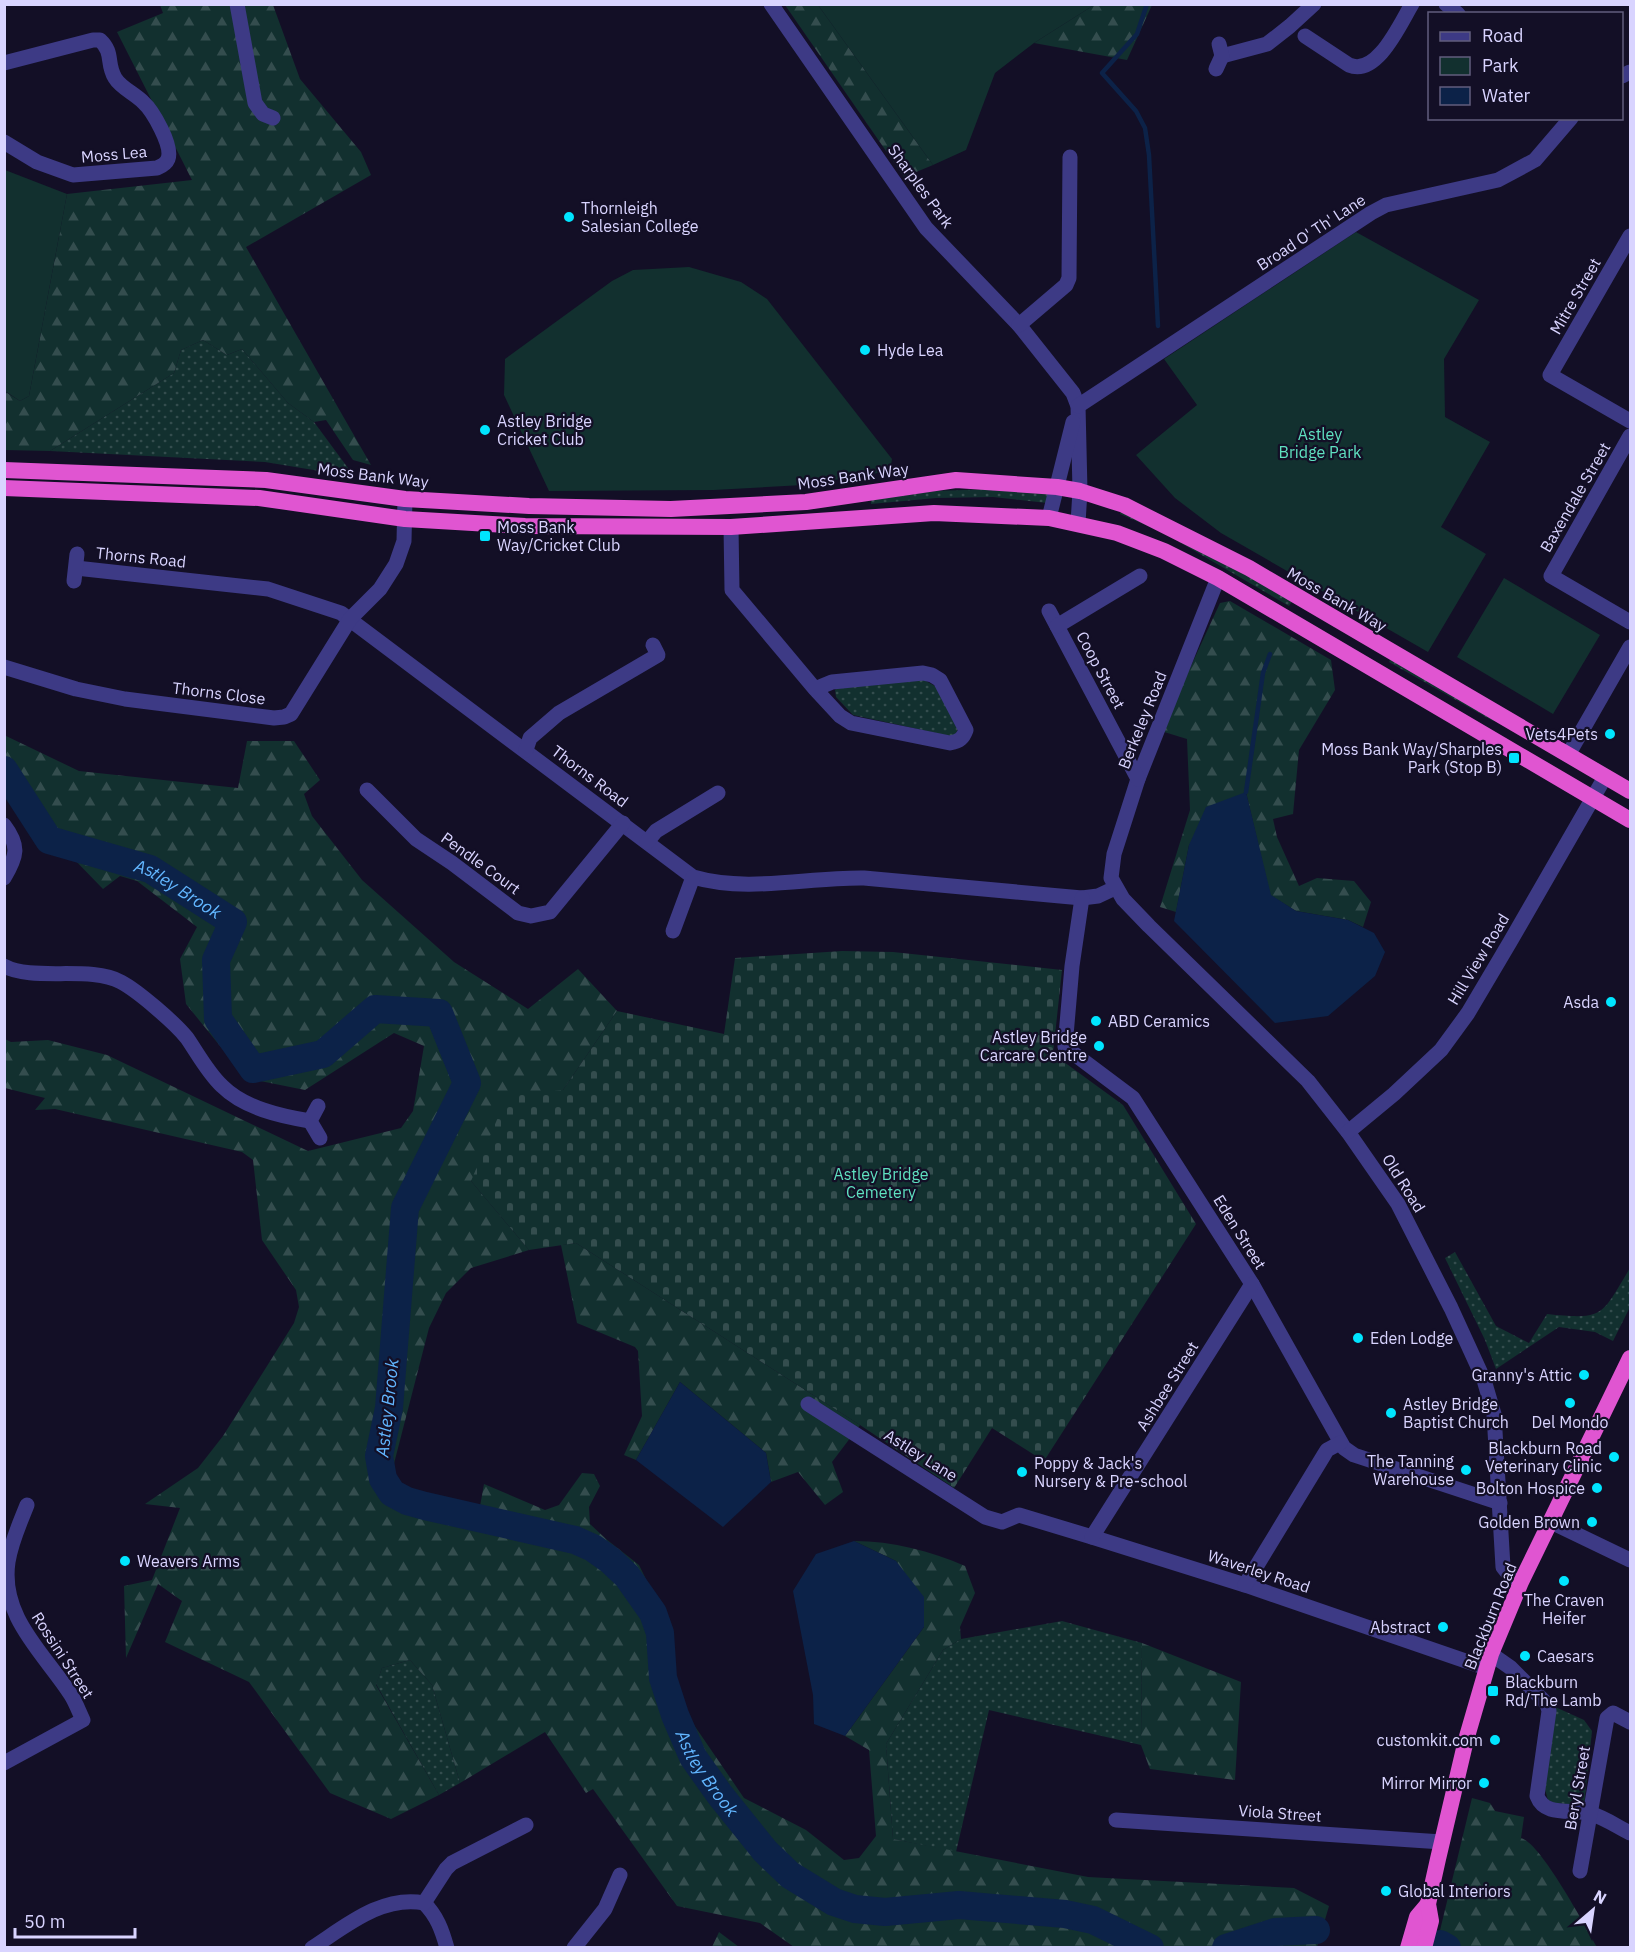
<svg xmlns="http://www.w3.org/2000/svg" width="1635" height="1952" font-family="'IBM Plex Sans',sans-serif">
	<style>
		.grass { fill: url(#grass-dots) }
		.forest { fill: url(#forest-firs) }
		.cemetery { fill: url(#cemetery-stones) }
		.green { fill: #12302f }
		.water { fill: #0c2248 }
		.lines { fill: none; stroke-linecap: round; stroke-linejoin: round }
		.stream { stroke: #0c2248; stroke-width: 4.5 }
		.river { stroke: #0c2248; stroke-width: 28 }
		.minor { stroke: #3d3a85; stroke-width: 15 }
		.trunk { stroke: #e055d1; stroke-width: 16 }
		.poi-dot { fill: #00e5ff; stroke: #130f26; stroke-width: 2 }
		.labels { text-anchor: middle; dominant-baseline: central; stroke-width: 4.5; stroke-linejoin: round; paint-order: stroke }
		.street-label { font-size: 16px; fill: #d9d4ff; stroke: #130f26 }
		.poi-label { font-size: 16px; fill: #d9d4ff; stroke: #130f26; text-anchor: start }
		.park-label { font-size: 16px; fill: #5fe0c0; stroke: #130f26 }
		.water-label { font-size: 18px; font-style: italic; fill: #62b6ff; stroke: #130f26 }
	</style>
	<defs>
		<pattern id="grass-dots" width="8" height="8" patternUnits="userSpaceOnUse" patternTransform="scale(1.5)"><rect width="8" height="8" fill="#12302f"/><path d="M2 2h.1M6 6h.1" fill="none" stroke="#344d4e" stroke-width="1.8" stroke-linecap="round"/></pattern>
		<pattern id="forest-firs" width="22" height="20" patternUnits="userSpaceOnUse" patternTransform="scale(1.5)"><rect width="22" height="20" fill="#12302f"/><path d="M5 1l3.5 6h-7zM16 11l3.5 6h-7z" fill="#344d4e"/></pattern>
		<pattern id="cemetery-stones" width="16" height="16" patternUnits="userSpaceOnUse" patternTransform="scale(1.5)"><rect width="16" height="16" fill="#12302f"/><path d="M2 7V4a2 2 0 0 1 4 0v3zM10 15v-3a2 2 0 0 1 4 0v3z" fill="#344d4e"/></pattern>
	</defs>
	<rect width="100%" height="100%" fill="#130f26"/>
	<g class="grass">
		<polygon points="203,340 227,355 242,349 288,403 314,422 348,468 350,476 265,462 50,451 174,373 181,350"/>
		<polygon points="993,489 1050,491 1047,503 993,497 936,498 871,504 871,500 935,491"/>
		<path d="M1121 511C1181 536 1237 568 1293 600L1289 606 1162 532 1120 514Z"/>
		<polygon points="1391,658 1495,718 1493,721 1389,662"/>
		<polygon points="920,678 937,687 958,729 955,735 950,736 853,715 836,697 835,690 840,685"/>
		<path d="M1455 1252 1496 1326 1529 1343 1547 1314C1605 1320 1601 1316 1630 1268V1307L1613 1341 1595 1332 1559 1327 1496 1369 1485 1340 1445 1258Z"/>
		<polygon points="1062,1621 1142,1643 1141,1745 989,1710 956,1852 893,1839 886,1744 943,1650 961,1639"/>
		<polygon points="410,1660 432,1685 460,1783 439,1795 376,1684 382,1668"/>
		<polygon points="1553,1706 1584,1720 1592,1731 1584,1806 1555,1803 1548,1800 1544,1786"/>
	</g>
	<g class="forest">
		<polygon points="160,5 273,5 300,79 361,152 371,175 246,247 371,465 353,460 326,420 314,422 288,403 242,349 227,355 203,340 181,350 174,373 50,451 5,450 4,391 20,401 29,396 67,194 192,180 117,32 163,13"/>
		<polygon points="785,5 818,5 933,165 904,177"/>
		<polygon points="1094,5 1152,5 1127,60 1034,43"/>
		<polygon points="1230,601 1331,660 1335,690 1299,750 1293,814 1273,819 1277,837 1299,886 1317,878 1354,881 1371,902 1363,927 1348,920 1296,911 1270,895 1246,792 1189,845 1176,912 1160,907 1190,810 1187,739 1161,731 1220,603"/>
		<path d="M4 735 79 771 238 788 247 741H294L320 780 304 794 312 816 362 880 454 962 528 1009 578 969 617 1011 563 1090 471 1181 529 1250 471 1268 446 1293 429 1328 390 1479 401 1493 479 1512 484 1484 545 1510 559 1505 582 1473 594 1474 600 1486 589 1507 590 1524 606 1539 639 1565 668 1624 681 1706 744 1798 806 1830 844 1860 859 1858 876 1836 869 1750 845 1736 924 1627 896 1561 854 1541C893 1541 930 1551 965 1566L975 1593 960 1627 961 1639 943 1650 886 1744 893 1839 1088 1877 1294 1888 1329 1906 1317 1947H794L760 1923 677 1906 593 1789 586 1793 545 1732 460 1783 432 1685 410 1660 382 1668 376 1685 439 1795 391 1819 330 1793 249 1682 165 1642 182 1601 158 1584 126 1658 124 1586 152 1580 180 1508 145 1504 198 1468 223 1436 294 1323 299 1307 296 1290 262 1240 253 1160 242 1152 55 1109 35 1110 45 1098 5 1088V1039L11 1042 48 1040 107 1055 308 1151 401 1128 413 1111 424 1046 394 1033 305 1090 246 1078 186 1004 180 959 197 927 137 881 120 876 103 889 5 788Z"/>
		<polygon points="576,1243 860,1425 832,1462 843,1492 825,1505 798,1472 771,1482 766,1453 680,1382 636,1460 624,1455 642,1416 638,1351 635,1347 577,1323 561,1245"/>
		<polygon points="1142,1643 1241,1682 1235,1780 1150,1769 1141,1745"/>
		<path d="M1472 1798 1490 1803 1495 1811 1524 1817 1521 1838C1541 1843 1585 1926 1597 1947H1436Z"/>
		<polygon points="719,1932 739,1947 712,1947"/>
	</g>
	<polygon class="cemetery" points="842,951 893,952 1062,970 1053,1054 1123,1105 1196,1224 1044,1461 992,1428 954,1488 860,1425 576,1243 529,1250 471,1181 507,1096 563,1090 617,1011 724,1034 735,958"/>
	<g class="green">
		<polygon points="818,5 1094,5 1034,43 995,73 966,150 933,165"/>
		<polygon points="5,170 67,194 29,396 20,401 5,391"/>
		<polygon points="1356,232 1479,300 1444,359 1445,417 1490,442 1441,527 1486,554 1428,652 1221,533 1175,498 1136,455 1197,405 1164,359"/>
		<polygon points="689,267 741,282 767,299 892,459 890,471 803,485 714,490 549,491 504,395 505,359 612,281 633,270"/>
		<polygon points="1504,578 1600,635 1553,714 1457,657"/>
	</g>
	<g class="water">
		<polygon points="1246,792 1271,895 1296,911 1348,920 1374,933 1385,952 1375,976 1328,1016 1275,1023 1174,921 1189,845 1206,807"/>
		<polygon points="680,1382 766,1453 771,1482 723,1527 636,1460"/>
		<polygon points="854,1541 896,1561 924,1597 924,1627 845,1736 814,1724 813,1695 793,1591 816,1554"/>
	</g>
	<g class="lines">
		<g class="stream">
			<polyline points="1147,4 1137,34 1102,73 1136,111 1145,128 1149,155 1158,326"/>
			<polyline points="1246,792 1263,673 1270,654"/>
		</g>
		<g class="river">
			<path id="s1" d="M4 770 49 840 150 869 233 922 216 960 218 1019 253 1069 323 1054 375 1009 439 1013 467 1083 405 1208 389 1408 379 1456 383 1479 392 1493 407 1501 425 1506 575 1540 593 1548 610 1560 627 1576 653 1613 660 1633 663 1678 675 1715 693 1757 720 1795 765 1851 790 1875 834 1902 855 1909 885 1912 959 1905 1065 1914 1093 1920 1150 1948"/>
			<polyline points="1440,1944 1447,1948"/>
			<polyline points="1226,1948 1275,1932 1316,1930"/>
		</g>
		<g class="minor">
			<polyline points="237,4 255,103 263,114 273,118"/>
			<polyline points="771,4 926,228 1019,325 1073,393 1078,406 1080,491 1078,523"/>
			<polyline points="1446,4 1458,14"/>
			<path d="M1305 36 1349 65C1377 77 1400 24 1412 4"/>
			<polyline points="1222,56 1267,44 1290,26 1314,4"/>
			<path d="M4 63 93 40H100C114 53 106 63 115 78 121 88 134 93 143 102 153 111 173 146 168 159 166 164 162 166 157 168L73 175 37 162 4 142"/>
			<polyline points="1216,69 1222,56 1219,44"/>
			<polyline points="1622,76 1630,72"/>
			<polyline points="1630,236 1550,375 1630,421"/>
			<polyline points="1019,325 1066,285 1069,278 1070,157"/>
			<polyline points="1078,406 1371,213 1386,205 1498,180 1535,160 1571,118"/>
			<polyline points="1630,436 1551,576 1630,622"/>
			<polyline points="1049,518 1073,422"/>
			<path d="M731 527 732 590 815 689 840 716 851 723 950 743C960 741 963 738 966 730L940 680 932 675 923 673 832 682 815 689"/>
			<path d="M76 568 268 589 341 613 693 877C748 893 808 877 864 878L1082 898 1098 896 1115 888"/>
			<polyline points="1218,578 1138,779 1114,854 1111,878 1123,899 1149,926 1308,1081 1348,1132 1398,1204 1451,1308 1484,1380 1494,1414 1503,1567 1507,1572 1521,1582"/>
			<polyline points="74,581 77,554"/>
			<polyline points="1049,611 1138,779"/>
			<polyline points="1057,626 1140,576"/>
			<polyline points="4,667 76,689 125,699 274,718 284,717 291,714 350,619 380,589 396,564 404,541 405,499"/>
			<polyline points="526,750 530,738 559,713 658,655 653,645"/>
			<polyline points="1568,755 1630,647"/>
			<polyline points="367,790 416,839 452,863 518,913 531,916 550,912 623,823"/>
			<path d="M4 825C20 846 17 856 4 878"/>
			<polyline points="647,842 656,831 718,793"/>
			<polyline points="1082,898 1072,966 1065,1047 1133,1098 1252,1284 1344,1448 1354,1455 1500,1503"/>
			<polyline points="673,931 693,877"/>
			<path d="M4 966C33 982 90 965 121 982 138 991 175 1023 187 1038 198 1054 208 1073 222 1086 244 1108 280 1116 310 1121"/>
			<polyline points="318,1106 310,1121 320,1138"/>
			<polyline points="1348,1132 1394,1094 1441,1050 1468,1013 1510,942 1605,777"/>
			<polyline points="808,1404 985,1517 1002,1522 1019,1515 1092,1537 1245,1585 1486,1668"/>
			<polyline points="1551,1522 1630,1560"/>
			<polyline points="1092,1537 1252,1284"/>
			<polyline points="1245,1585 1324,1455 1327,1450 1340,1443"/>
			<path d="M1491 1654 1511 1668 1547 1704 1549 1711 1537 1796C1545 1818 1573 1808 1592 1814 1605 1818 1618 1827 1630 1833"/>
			<path d="M4 1763 83 1720C79 1712 76 1703 71 1695 44 1653 0 1617 8 1562 11 1542 20 1523 27 1505"/>
			<polyline points="1116,1820 1442,1842"/>
			<polyline points="1580,1871 1607,1718 1613,1713 1630,1722"/>
			<path d="M424 1903C437 1916 442 1930 447 1948"/>
			<path d="M312 1948C346 1926 382 1895 424 1903L446 1869 452 1863 526 1825"/>
			<polyline points="574,1948 605,1909 620,1875"/>
		</g>
		<g class="trunk">
			<polyline points="4,470 266,480 405,499 529,506 671,509 806,502 956,480 1057,487 1080,491 1124,505 1249,568 1630,791"/>
			<polyline points="4,488 259,498 405,519 525,526 731,527 934,513 1049,518 1117,533 1164,551 1218,578 1630,820"/>
			<polyline points="1408,1948 1417,1917 1428,1904"/>
			<polyline points="1424,1948 1431,1921 1428,1904 1438,1859 1466,1740 1491,1654 1521,1582 1630,1358"/>
		</g>
	</g>
	<g class="poi-dot">
		<circle cx="569" cy="217" r="6"/>
		<circle cx="865" cy="350" r="6"/>
		<circle cx="485" cy="430" r="6"/>
		<rect x="479" y="530" width="12" height="12" rx="3"/>
		<circle cx="1610" cy="734" r="6"/>
		<rect x="1508" y="752" width="12" height="12" rx="3"/>
		<circle cx="1611" cy="1002" r="6"/>
		<circle cx="1096" cy="1021" r="6"/>
		<circle cx="1099" cy="1046" r="6"/>
		<circle cx="1358" cy="1338" r="6"/>
		<circle cx="1584" cy="1375" r="6"/>
		<circle cx="1570" cy="1403" r="6"/>
		<circle cx="1391" cy="1413" r="6"/>
		<circle cx="1614" cy="1457" r="6"/>
		<circle cx="1466" cy="1470" r="6"/>
		<circle cx="1022" cy="1472" r="6"/>
		<circle cx="1597" cy="1488" r="6"/>
		<circle cx="1592" cy="1522" r="6"/>
		<circle cx="125" cy="1561" r="6"/>
		<circle cx="1564" cy="1581" r="6"/>
		<circle cx="1443" cy="1627" r="6"/>
		<circle cx="1525" cy="1656" r="6"/>
		<rect x="1487" y="1685" width="12" height="12" rx="3"/>
		<circle cx="1495" cy="1740" r="6"/>
		<circle cx="1484" cy="1783" r="6"/>
		<circle cx="1386" cy="1891" r="6"/>
	</g>
	<g class="labels">
		<g class="street-label">
			<text transform="translate(114 154) rotate(-5)">Moss Lea</text>
			<text transform="translate(921 186) rotate(54)">Sharples Park</text>
			<text transform="translate(1311 232) rotate(-33)">Broad O' Th' Lane</text>
			<text transform="translate(1575 296) rotate(-60)">Mitre Street</text>
			<text transform="translate(373 475) rotate(7)">Moss Bank Way</text>
			<text transform="translate(853 476) rotate(-8)">Moss Bank Way</text>
			<text transform="translate(1575 497) rotate(-60)">Baxendale Street</text>
			<text transform="translate(141 557) rotate(6)">Thorns Road</text>
			<text transform="translate(1337 599) rotate(30)">Moss Bank Way</text>
			<text transform="translate(1101 670) rotate(62)">Coop Street</text>
			<text transform="translate(219 693) rotate(7)">Thorns Close</text>
			<text transform="translate(1142 720) rotate(-68)">Berkeley Road</text>
			<text transform="translate(590 776) rotate(37)">Thorns Road</text>
			<text transform="translate(481 863) rotate(36)">Pendle Court</text>
			<text transform="translate(1478 959) rotate(-59)">Hill View Road</text>
			<text transform="translate(1404 1183) rotate(58)">Old Road</text>
			<text transform="translate(1240 1232) rotate(58)">Eden Street</text>
			<text transform="translate(1167 1386) rotate(-58)">Ashbee Street</text>
			<text transform="translate(921 1455) rotate(32)">Astley Lane</text>
			<text transform="translate(1259 1571) rotate(18)">Waverley Road</text>
			<text transform="translate(1490 1616) rotate(-68)">Blackburn Road</text>
			<text transform="translate(63 1655) rotate(57)">Rossini Street</text>
			<text transform="translate(1577 1788) rotate(-80)">Beryl Street</text>
			<text transform="translate(1280 1813) rotate(4)">Viola Street</text>
		</g>
		<g class="poi-label">
			<text x="581" y="208">Thornleigh<tspan x="581" dy="18">Salesian College</tspan></text>
			<text x="877" y="350">Hyde Lea</text>
			<text x="497" y="421">Astley Bridge<tspan x="497" dy="18">Cricket Club</tspan></text>
			<text x="497" y="527">Moss Bank<tspan x="497" dy="18">Way/Cricket Club</tspan></text>
			<text x="1598" y="734" text-anchor="end">Vets4Pets</text>
			<text x="1502" y="749" text-anchor="end">Moss Bank Way/Sharples<tspan x="1502" dy="18">Park (Stop B)</tspan></text>
			<text x="1599" y="1002" text-anchor="end">Asda</text>
			<text x="1108" y="1021">ABD Ceramics</text>
			<text x="1087" y="1037" text-anchor="end">Astley Bridge<tspan x="1087" dy="18">Carcare Centre</tspan></text>
			<text x="1370" y="1338">Eden Lodge</text>
			<text x="1572" y="1375" text-anchor="end">Granny's Attic</text>
			<text x="1403" y="1404">Astley Bridge<tspan x="1403" dy="18">Baptist Church</tspan></text>
			<text x="1570" y="1422" text-anchor="middle">Del Mondo</text>
			<text x="1602" y="1448" text-anchor="end">Blackburn Road<tspan x="1602" dy="18">Veterinary Clinic</tspan></text>
			<text x="1454" y="1461" text-anchor="end">The Tanning<tspan x="1454" dy="18">Warehouse</tspan></text>
			<text x="1034" y="1463">Poppy &amp; Jack's<tspan x="1034" dy="18">Nursery &amp; Pre-school</tspan></text>
			<text x="1585" y="1488" text-anchor="end">Bolton Hospice</text>
			<text x="1580" y="1522" text-anchor="end">Golden Brown</text>
			<text x="137" y="1561">Weavers Arms</text>
			<text x="1564" y="1600" text-anchor="middle">The Craven<tspan x="1564" dy="18">Heifer</tspan></text>
			<text x="1431" y="1627" text-anchor="end">Abstract</text>
			<text x="1537" y="1656">Caesars</text>
			<text x="1505" y="1682">Blackburn<tspan x="1505" dy="18">Rd/The Lamb</tspan></text>
			<text x="1483" y="1740" text-anchor="end">customkit.com</text>
			<text x="1472" y="1783" text-anchor="end">Mirror Mirror</text>
			<text x="1398" y="1891">Global Interiors</text>
		</g>
		<g class="park-label">
			<text x="1320" y="434">Astley<tspan x="1320" dy="18">Bridge Park</tspan></text>
			<text x="881" y="1174">Astley Bridge<tspan x="881" dy="18">Cemetery</tspan></text>
		</g>
		<g class="water-label">
			<text stroke="none"><textPath href="#s1" startOffset="222">Astley Brook</textPath></text>
			<text transform="translate(387 1408) rotate(-84)">Astley Brook</text>
			<text stroke="none"><textPath href="#s1" startOffset="1628">Astley Brook</textPath></text>
		</g>
	</g>
	<rect width="1635" height="1952" fill="none" stroke="#d9d4ff" stroke-width="12"/>
	<rect x="1428" y="12" width="195" height="108" fill="#130f26" stroke="#625e7d" stroke-width="1.5"/>
	<rect x="1440" y="32" width="30" height="9" fill="#3d3a85" stroke="#625e7d" stroke-width="1.5"/>
	<text x="1482" y="42" font-size="18" fill="#d9d4ff">Road</text>
	<rect x="1440" y="57" width="30" height="18" fill="#12302f" stroke="#625e7d" stroke-width="1.5"/>
	<text x="1482" y="72" font-size="18" fill="#d9d4ff">Park</text>
	<rect x="1440" y="87" width="30" height="18" fill="#0c2248" stroke="#625e7d" stroke-width="1.5"/>
	<text x="1482" y="102" font-size="18" fill="#d9d4ff">Water</text>
	<g transform="translate(1593 1910) rotate(29)" stroke="#130f26" stroke-width="4.5" paint-order="stroke">
	<path d="M0-4.5L10 22L0 15L-10 22Z" fill="#d9d4ff"/>
	<text y="-9" font-size="16" font-weight="bold" text-anchor="middle" fill="#d9d4ff">N</text>
	</g>
	<path d="M15 1928v9h120v-9" fill="none" stroke="#d9d4ff" stroke-width="3"/>
	<text x="24" y="1928" font-size="18" fill="#d9d4ff" stroke="#130f26" stroke-width="4.5" paint-order="stroke">50 m</text>
</svg>
